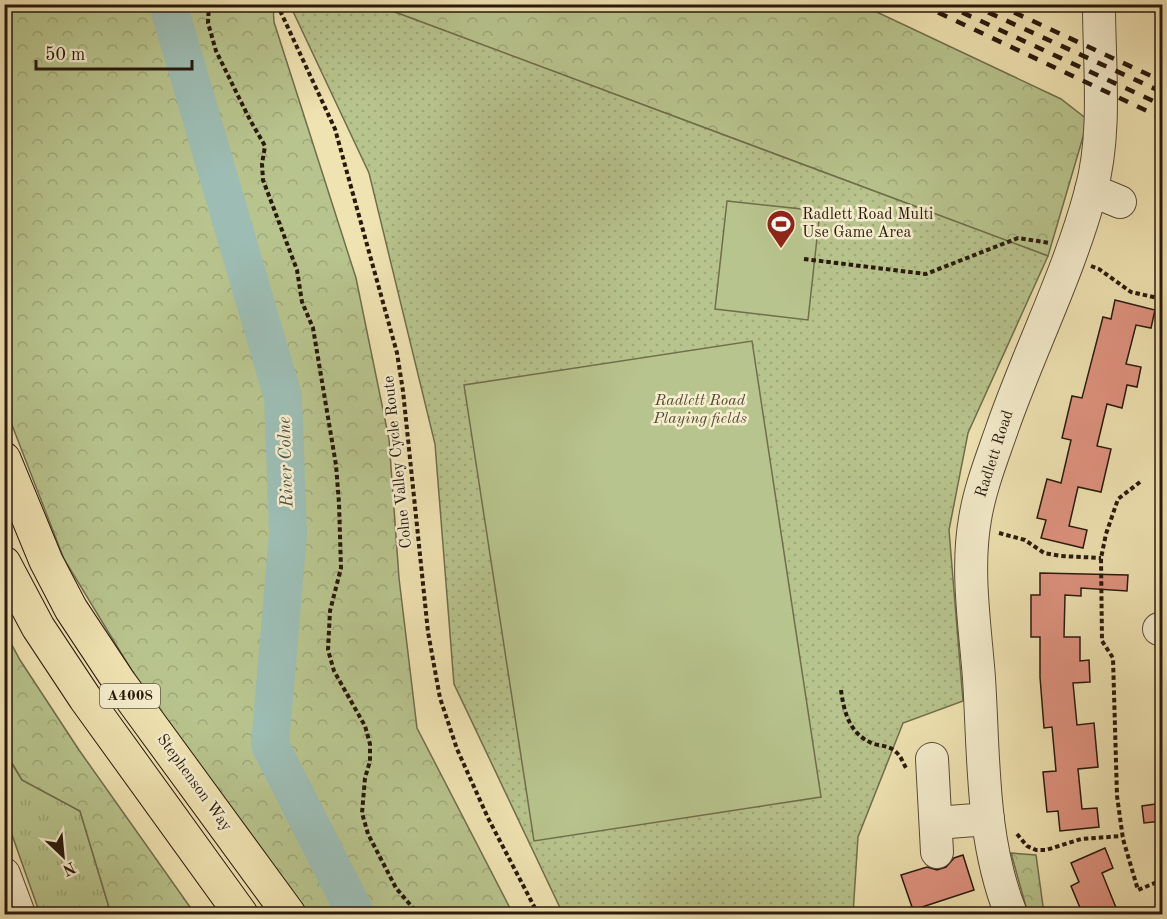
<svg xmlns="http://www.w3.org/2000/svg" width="1167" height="919" font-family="'Old Standard TT',serif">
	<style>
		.grass { fill: url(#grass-tufts); stroke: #706e4c; stroke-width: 1.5 }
		.forest { fill: url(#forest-crowns); stroke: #706e4c; stroke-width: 1.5 }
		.park { fill: url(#park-dots); stroke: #706e4c; stroke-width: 1.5 }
		.pitch { fill: #b8c48d; stroke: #706e4c; stroke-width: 1.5 }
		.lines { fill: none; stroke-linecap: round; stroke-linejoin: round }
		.river { stroke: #9dbdb4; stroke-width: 38 }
		.building { fill: #e09380; stroke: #28190c; stroke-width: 1.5 }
		.minor-casing { stroke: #5a4c36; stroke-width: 34 }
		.major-casing { stroke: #28190c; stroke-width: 35 }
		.path { stroke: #28190c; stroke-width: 4; stroke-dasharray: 4.5 3; stroke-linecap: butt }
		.minor { stroke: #f5edcd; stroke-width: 32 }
		.major { stroke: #f0e3b2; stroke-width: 33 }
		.rail { stroke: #28190c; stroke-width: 4.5; stroke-dasharray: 10 10; stroke-linecap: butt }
		.labels { text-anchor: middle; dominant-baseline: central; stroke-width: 5; stroke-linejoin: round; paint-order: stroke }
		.shield { fill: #f5edcd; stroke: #665946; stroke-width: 1.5 }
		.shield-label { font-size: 15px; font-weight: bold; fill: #28190c }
		.poi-label { font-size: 16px; fill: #28190c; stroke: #f5edcd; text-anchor: start }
		.park-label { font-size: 16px; font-style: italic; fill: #534c33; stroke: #f5edcd }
		.street-label { font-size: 16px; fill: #28190c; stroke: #f5edcd }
		.water-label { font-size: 18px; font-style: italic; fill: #515247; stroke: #f5edcd }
	</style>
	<defs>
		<pattern id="grass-tufts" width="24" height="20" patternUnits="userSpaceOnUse" patternTransform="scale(1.5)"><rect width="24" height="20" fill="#b8c48d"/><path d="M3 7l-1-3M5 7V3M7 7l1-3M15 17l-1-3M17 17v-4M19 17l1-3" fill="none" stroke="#9ea878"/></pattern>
		<pattern id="forest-crowns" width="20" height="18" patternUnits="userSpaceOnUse" patternTransform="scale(1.5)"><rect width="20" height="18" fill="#b8c48d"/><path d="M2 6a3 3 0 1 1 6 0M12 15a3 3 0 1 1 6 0" fill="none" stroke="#9ea878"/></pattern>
		<pattern id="park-dots" width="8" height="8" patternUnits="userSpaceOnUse" patternTransform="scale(1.5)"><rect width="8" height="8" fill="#b8c48d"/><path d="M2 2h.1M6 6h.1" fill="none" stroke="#9ea878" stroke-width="1.8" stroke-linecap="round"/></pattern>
	</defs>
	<rect width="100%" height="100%" fill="#f0e3b2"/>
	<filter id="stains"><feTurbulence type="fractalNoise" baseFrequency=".00333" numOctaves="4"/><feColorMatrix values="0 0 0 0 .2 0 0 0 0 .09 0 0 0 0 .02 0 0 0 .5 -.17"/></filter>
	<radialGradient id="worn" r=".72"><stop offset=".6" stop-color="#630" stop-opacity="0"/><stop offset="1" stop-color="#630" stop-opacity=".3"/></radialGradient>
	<polygon class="grass" points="4,751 22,780 80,811 111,914 40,914 5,815"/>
	<g class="forest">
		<polygon points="5,5 273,5 274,22 356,278 389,439 399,578 417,728 513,914 305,914 132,671 64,559 5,407"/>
		<polygon points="376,5 862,5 1061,99 1088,120 1048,256"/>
		<polygon points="5,632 20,660 79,750 195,914 111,914 80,811 22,780 5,751"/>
		<polygon points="1011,853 1036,855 1043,906 1047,914 1028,914"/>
	</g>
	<polygon class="park" points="290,5 376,5 1048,256 968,433 949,530 963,701 903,723 858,837 853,914 563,914 454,684 435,444 369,173"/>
	<g class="pitch">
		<polygon points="727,201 820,211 808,320 715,309"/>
		<polygon points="752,341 821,797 534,841 464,385"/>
	</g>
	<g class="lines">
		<polyline class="river" points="168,4 283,397 288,534 270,745 356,914"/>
	</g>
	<g class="building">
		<polygon points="1115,300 1155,310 1151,328 1136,325 1126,364 1141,367 1137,387 1127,385 1122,408 1107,404 1097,446 1111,449 1101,492 1078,487 1069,526 1087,530 1083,548 1041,538 1046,520 1037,518 1047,479 1061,483 1071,440 1062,438 1072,396 1082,398 1103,317 1111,319"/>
		<polygon points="1040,573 1128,575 1127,591 1081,588 1081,596 1065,595 1064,637 1080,637 1080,661 1089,660 1090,682 1073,683 1077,725 1094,723 1098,767 1078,769 1082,809 1097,808 1099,827 1060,831 1058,811 1047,812 1043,772 1056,771 1052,727 1044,728 1040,677 1040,637 1031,637 1031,595 1040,595"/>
		<polygon points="1162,803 1162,821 1144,823 1142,806"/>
		<polygon points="1105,848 1113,868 1102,873 1119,915 1083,915 1071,886 1079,882 1071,863"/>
		<polygon points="963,855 974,890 913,910 901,875 927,867 937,870 946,867 954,858"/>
	</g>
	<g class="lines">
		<g class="minor-casing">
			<g id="minor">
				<polyline points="1091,190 1120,202"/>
				<polyline points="1159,629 1162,629"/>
				<polyline points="932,759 937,852"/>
				<polyline points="936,823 988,819"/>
				<polyline points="4,874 19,914"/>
				<path d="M1011 914C981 840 984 757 979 678 975 626 966 570 975 519 980 488 992 458 1002 429 1030 349 1069 273 1091 191 1107 132 1099 66 1099 4"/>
			</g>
		</g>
		<g class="major-casing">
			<g id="major">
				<polyline points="4,459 46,561 71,609 120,683 289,914"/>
				<polyline points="4,563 38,627 85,698 241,914"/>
			</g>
		</g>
		<g class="path">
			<polyline points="209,4 208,23 216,51 250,120 265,146 262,164 263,180 297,270 302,302 313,328 336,465 339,503 341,568 330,611 328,650 334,671 365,726 370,744 370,761 365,778 362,813 368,834 396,888 418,914"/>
			<polyline points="277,4 335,129 397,353 403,391 428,632 440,698 457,749 488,818 538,914"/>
			<polyline points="804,259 926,274 1018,238 1050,243"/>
			<polyline points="1091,266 1099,269 1131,292 1162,299"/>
			<polyline points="1140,482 1118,499 1106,534 1101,558 1102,641 1113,658 1117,796 1123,839 1138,890 1162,880"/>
			<polyline points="999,533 1025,540 1044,553 1061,556 1101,558"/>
			<path d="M841 690C844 713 850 735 874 744 882 746 890 746 896 752 901 756 903 763 906 768"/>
			<polyline points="1017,834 1027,846 1036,850 1046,850 1081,839 1122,836"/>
		</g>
		<use href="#minor" class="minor"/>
		<use href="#major" class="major"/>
		<g class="rail">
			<polyline points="920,4 1162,118"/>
			<polyline points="944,4 1162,105"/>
			<polyline points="970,4 1162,92"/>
			<polyline points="996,4 1162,81"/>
		</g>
	</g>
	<defs>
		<g id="stadium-pin" transform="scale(1.5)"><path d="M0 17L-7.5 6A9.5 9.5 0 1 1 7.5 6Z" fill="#8f2418" stroke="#f5edcd"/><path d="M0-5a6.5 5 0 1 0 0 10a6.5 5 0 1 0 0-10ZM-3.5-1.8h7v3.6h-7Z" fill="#fff"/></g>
	</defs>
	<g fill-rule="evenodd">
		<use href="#stadium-pin" x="781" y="224"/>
	</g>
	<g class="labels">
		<rect class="shield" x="100" y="684" width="60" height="24" rx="4.5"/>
		<g class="shield-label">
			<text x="130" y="696">A4008</text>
		</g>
		<g class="poi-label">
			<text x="802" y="215">Radlett Road Multi<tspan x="802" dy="18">Use Game Area</tspan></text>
		</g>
		<g class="park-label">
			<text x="700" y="401">Radlett Road<tspan x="700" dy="18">Playing fields</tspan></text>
		</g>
		<g class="street-label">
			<text transform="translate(995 454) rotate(-72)">Radlett Road</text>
			<text transform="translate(398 462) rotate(-96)">Colne Valley Cycle Route</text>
			<text transform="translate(194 783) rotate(54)">Stephenson Way</text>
		</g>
		<g class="water-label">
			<text transform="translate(286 462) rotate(-92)">River Colne</text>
		</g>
	</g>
	<rect width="1167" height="919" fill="none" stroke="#f0e3b2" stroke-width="24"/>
	<rect x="6" y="6" width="1155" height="907" fill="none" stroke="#28190c" stroke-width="3"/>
	<rect x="12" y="12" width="1143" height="895" fill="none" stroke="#28190c" stroke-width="1.5"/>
	<g transform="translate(63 856) rotate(154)" stroke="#f5edcd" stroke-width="4.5" paint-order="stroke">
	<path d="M0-4.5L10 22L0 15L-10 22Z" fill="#28190c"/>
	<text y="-9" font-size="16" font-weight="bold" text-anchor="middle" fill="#28190c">N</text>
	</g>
	<path d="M36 60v9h156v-9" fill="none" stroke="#28190c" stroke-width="3"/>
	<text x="45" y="60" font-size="18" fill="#28190c" stroke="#f5edcd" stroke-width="4.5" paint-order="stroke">50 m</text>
	<rect width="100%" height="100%" filter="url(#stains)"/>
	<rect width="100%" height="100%" fill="url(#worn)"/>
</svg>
